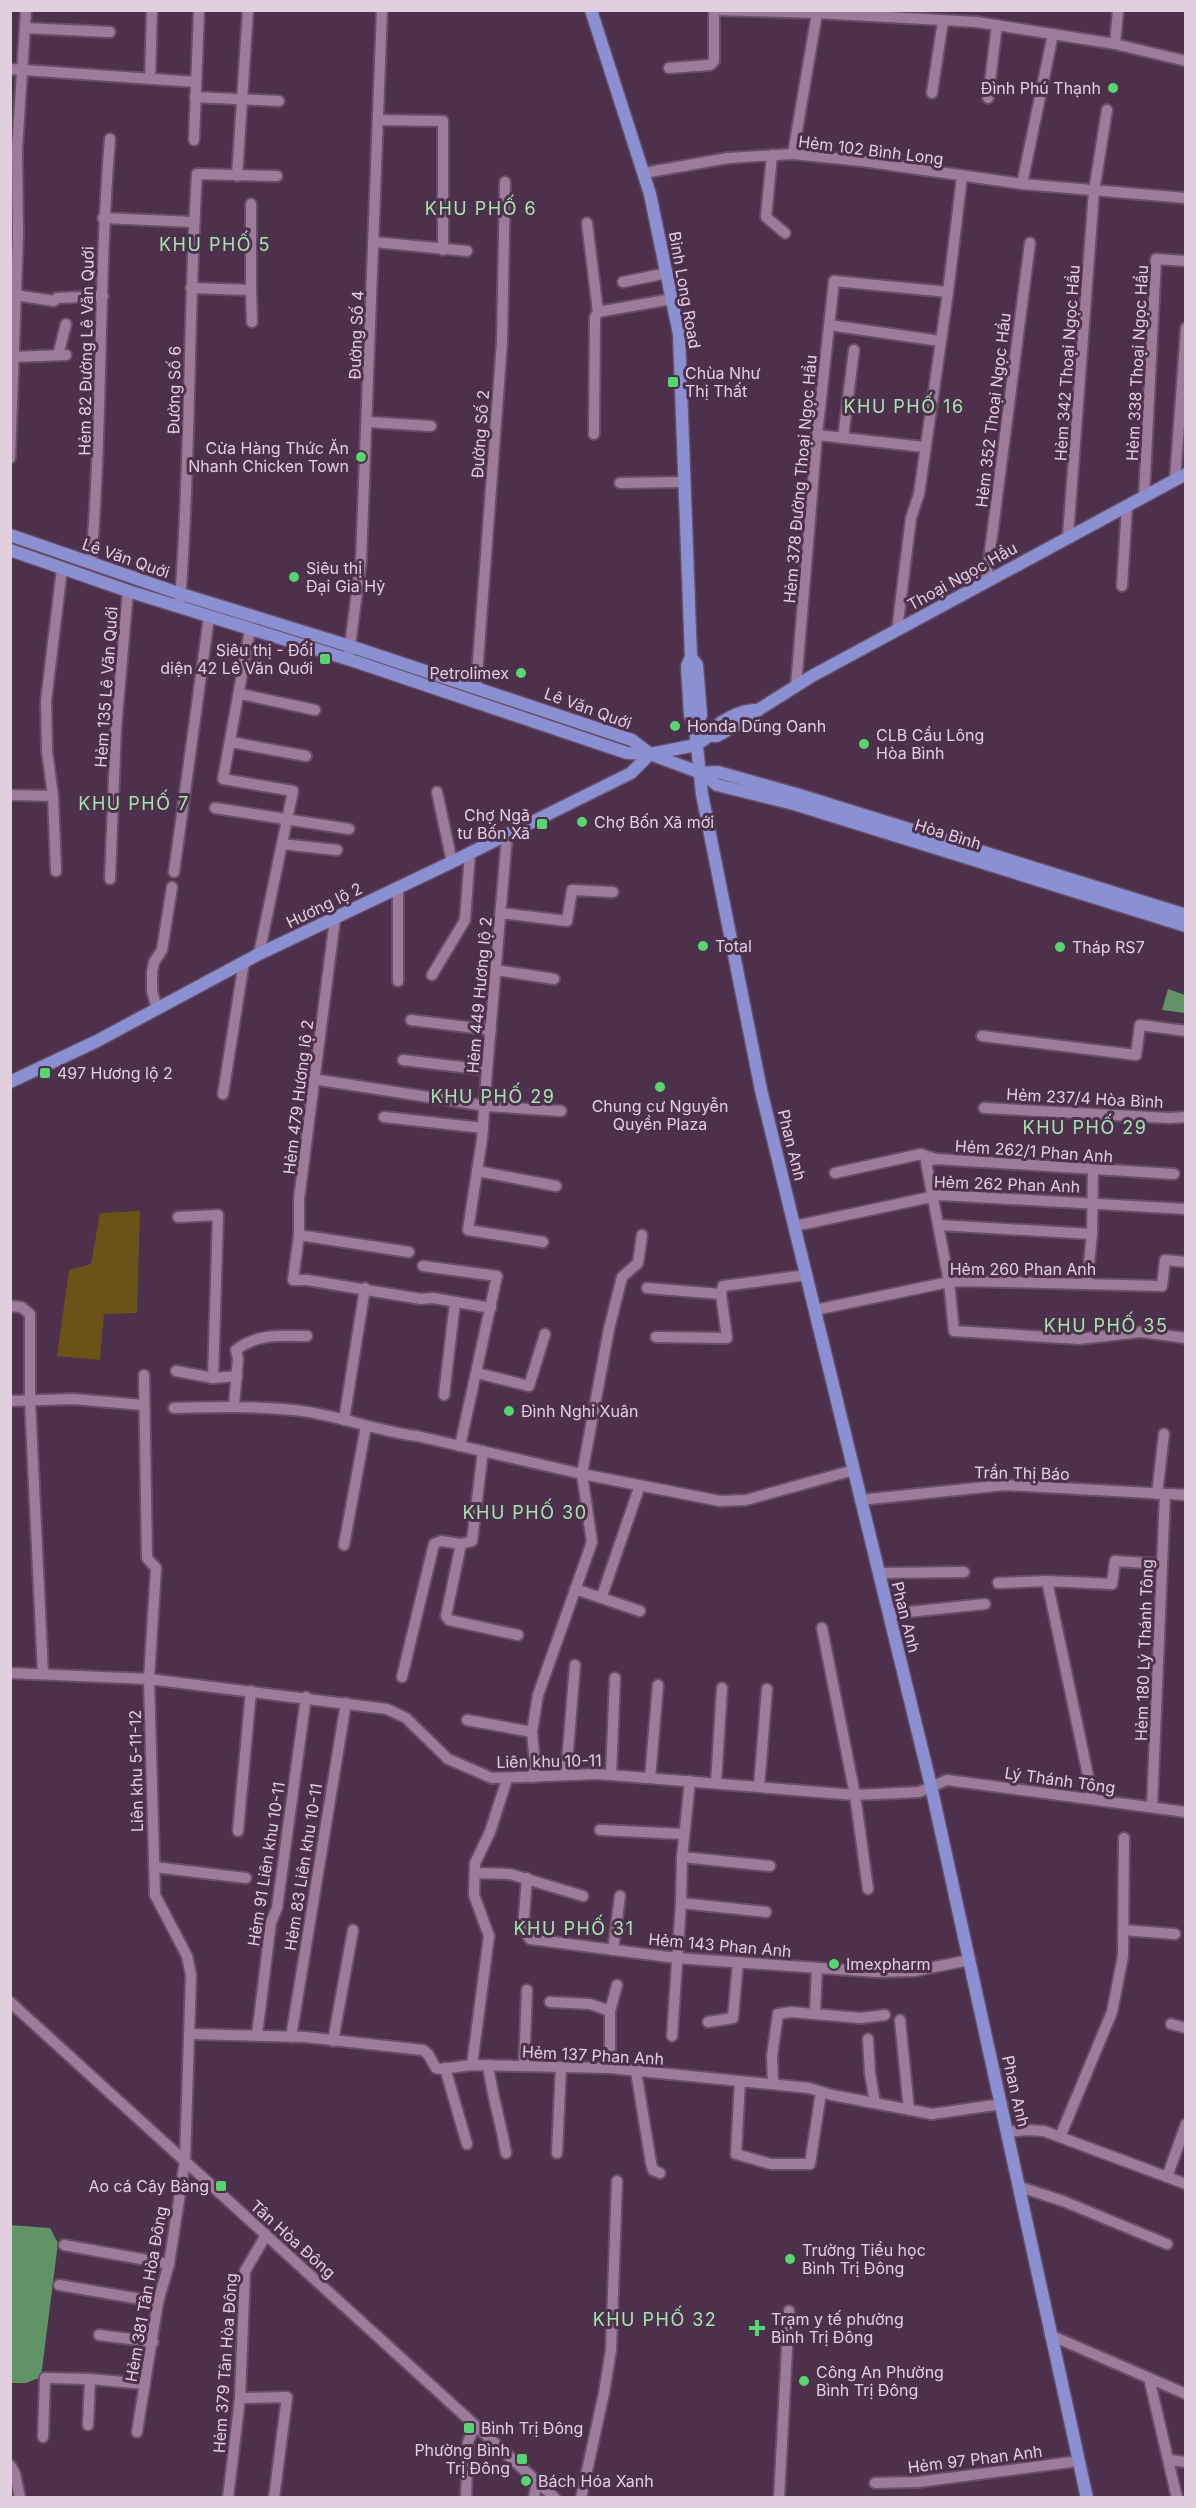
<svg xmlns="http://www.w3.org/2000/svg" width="1196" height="2508" font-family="Inter,sans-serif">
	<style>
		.green { fill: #695317 }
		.water { fill: #609366 }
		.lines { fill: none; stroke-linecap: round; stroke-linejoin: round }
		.minor-casing { stroke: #664e66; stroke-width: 14 }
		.major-casing { stroke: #664e66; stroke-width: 15 }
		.minor { stroke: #9d7c9b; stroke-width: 10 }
		.major { stroke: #8a90d2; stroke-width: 12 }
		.poi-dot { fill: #56d671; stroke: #4d304c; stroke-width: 2 }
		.labels { text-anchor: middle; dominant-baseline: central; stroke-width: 6; stroke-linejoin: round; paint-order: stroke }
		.poi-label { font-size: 16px; fill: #e1cfe0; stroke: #4d304c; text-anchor: start }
		.street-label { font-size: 16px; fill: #e1cfe0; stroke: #4d304c }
		.neighbourhood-label { font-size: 18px; letter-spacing: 1.5px; fill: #a4e4ac; stroke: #4d304c }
	</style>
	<rect width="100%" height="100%" fill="#4d304c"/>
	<polygon class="green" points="140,1211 137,1313 104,1314 100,1360 57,1356 69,1270 91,1264 100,1213"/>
	<g class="water">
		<polygon points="1168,989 1185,995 1185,1013 1162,1010"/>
		<polygon points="10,2225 50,2228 58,2243 41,2377 26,2383 11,2383"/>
	</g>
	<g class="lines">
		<g class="minor-casing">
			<g id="minor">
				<polyline points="716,10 817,13 977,22 1115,44 1186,61"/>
				<polyline points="25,28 110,32"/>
				<polyline points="1115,44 1118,10"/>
				<polyline points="669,68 710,65 714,61 714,10"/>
				<polyline points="10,69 196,82"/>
				<polyline points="150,79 152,10"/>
				<polyline points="932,93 943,21"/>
				<polyline points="195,97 279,101"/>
				<polyline points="988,98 997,25"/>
				<polyline points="378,120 443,121 443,250"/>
				<polyline points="194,140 199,10"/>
				<polyline points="793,154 817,13"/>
				<polyline points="772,155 766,217 785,233"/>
				<polyline points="644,173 728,158 793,154 862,161 1022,184 1186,198"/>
				<polyline points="237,176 248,10"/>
				<polyline points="1022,184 1053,34"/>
				<polyline points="103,218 194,222"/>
				<polyline points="587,223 598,312"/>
				<polyline points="374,242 467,251"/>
				<polyline points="623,282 667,273"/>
				<polyline points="191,288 251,290 252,322"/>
				<polyline points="251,290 251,204"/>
				<polyline points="15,295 54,301 57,298 103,296"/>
				<polyline points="829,325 940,341"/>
				<polyline points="58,355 66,324"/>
				<polyline points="13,357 66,355"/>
				<polyline points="368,422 431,426"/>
				<polyline points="594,434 595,317 598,312 672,299"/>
				<polyline points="817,435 924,447"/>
				<polyline points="843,438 854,350"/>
				<polyline points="10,458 18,235 17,150 26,10"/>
				<polyline points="1175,480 1186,328"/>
				<polyline points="620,483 684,482"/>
				<polyline points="1144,497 1156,259 1186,261"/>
				<polyline points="1068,536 1094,191 1107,110"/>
				<path d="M91 563C103 422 98 280 110 139"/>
				<polyline points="986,582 1030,243"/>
				<polyline points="1122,586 1127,506"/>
				<path d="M180 601C191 459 188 316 197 174L277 176"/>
				<polyline points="250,630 223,779 293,791 259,954"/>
				<polyline points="897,630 911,518 919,494 948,292 962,177"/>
				<polyline points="349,653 361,561 382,10"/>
				<polyline points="796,686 817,435 834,281 948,292"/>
				<polyline points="476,688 502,342 505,182"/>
				<polyline points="241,694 315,710"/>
				<polyline points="231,742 306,756"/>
				<polyline points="437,792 452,862"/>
				<polyline points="10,795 53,796"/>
				<polyline points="215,808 349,829"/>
				<polyline points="507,836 487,1070 482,1139 468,1230 543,1242"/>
				<polyline points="282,844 337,850"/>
				<polyline points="56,871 53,796 47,751 46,701 62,569"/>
				<polyline points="174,872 209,617"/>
				<polyline points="110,879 116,728 128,591"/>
				<polyline points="501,913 567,921 572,890 613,892"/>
				<polyline points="335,919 299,1199 299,1235 293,1280 307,1280 421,1299 433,1298 491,1308"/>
				<polyline points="496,970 554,979"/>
				<polyline points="432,975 465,920 470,853"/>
				<polyline points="398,981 398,888"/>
				<polyline points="157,1009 152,991 152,972 154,962 162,950 172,887"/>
				<polyline points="411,1020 491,1030"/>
				<polyline points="982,1036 1136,1055 1140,1025 1186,1031"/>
				<polyline points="403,1060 487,1070"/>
				<polyline points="313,1079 486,1106 561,1111"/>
				<polyline points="223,1094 244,962"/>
				<polyline points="984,1108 1169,1118 1186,1117"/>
				<polyline points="384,1117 483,1128"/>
				<polyline points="477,1171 556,1186"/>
				<polyline points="835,1173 921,1154 936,1159"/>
				<polyline points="1174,1174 936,1159 926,1162 949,1282 954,1331 1079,1339 1141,1332 1186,1338"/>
				<polyline points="178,1217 218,1215 213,1378"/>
				<polyline points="939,1225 1092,1234"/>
				<polyline points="795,1226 940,1195 1186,1209"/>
				<polyline points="299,1235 409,1252"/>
				<polyline points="423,1266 497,1276 460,1446"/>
				<polyline points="1087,1283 1092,1234 1093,1169"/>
				<polyline points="647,1288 721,1294"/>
				<polyline points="10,1306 21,1307 30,1314 30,1401 43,1674"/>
				<polyline points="815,1310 949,1282 964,1281 1162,1286 1165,1260 1186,1262"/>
				<polyline points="656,1337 727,1338 721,1294 723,1286 807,1275"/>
				<polyline points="176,1371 213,1378 237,1376"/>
				<polyline points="477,1373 529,1386 545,1334"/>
				<polyline points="444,1395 455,1302"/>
				<polyline points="10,1401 73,1399 143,1405"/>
				<path d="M234 1406 238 1359 236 1350C258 1333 281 1336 307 1336"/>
				<path d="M174 1408C214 1407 254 1406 294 1410 336 1414 375 1431 417 1436L582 1474 720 1501 746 1500 854 1470"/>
				<polyline points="344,1420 365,1288"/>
				<polyline points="483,1451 472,1541 461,1544 446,1616 449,1620 518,1635"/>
				<polyline points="1157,1494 1164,1434"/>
				<polyline points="860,1500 1005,1485 1186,1495"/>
				<polyline points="344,1545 366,1426"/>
				<polyline points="879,1573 964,1572"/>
				<polyline points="1047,1581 1093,1799"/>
				<polyline points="998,1583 1047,1581 1112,1584 1115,1561 1162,1564"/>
				<polyline points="575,1589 640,1611"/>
				<polyline points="602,1596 640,1485"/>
				<polyline points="889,1614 985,1604"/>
				<polyline points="822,1628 855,1795 868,1889"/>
				<polyline points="10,1673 149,1679 387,1709 406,1718 448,1759 492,1778 598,1774 855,1795 919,1792 947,1780 1186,1812"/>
				<polyline points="402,1677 434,1544 441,1541 461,1544"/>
				<polyline points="467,1720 532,1732"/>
				<polyline points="566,1775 575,1665"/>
				<polyline points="611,1775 615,1678"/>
				<polyline points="533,1777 535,1764 532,1732 538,1695 592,1542 582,1474 609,1329 622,1277 638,1263 642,1235"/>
				<polyline points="650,1778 658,1685"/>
				<polyline points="716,1783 722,1688"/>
				<polyline points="759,1787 767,1689"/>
				<polyline points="1152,1807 1165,1494"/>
				<polyline points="600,1830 684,1834"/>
				<polyline points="238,1831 251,1691"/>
				<polyline points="682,1857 770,1866"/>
				<polyline points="154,1867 246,1878"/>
				<polyline points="475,1873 510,1874 583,1896"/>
				<polyline points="527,1878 523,1928 530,1939 676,1958 877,1972 914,1971 970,1960"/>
				<polyline points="681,1903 766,1912"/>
				<polyline points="1123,1930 1175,1934"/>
				<polyline points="613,1950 620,1896"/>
				<polyline points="10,2002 555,2498"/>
				<polyline points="550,2002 590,2004 610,2011"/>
				<polyline points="815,2013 817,1968"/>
				<polyline points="900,2020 909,2110"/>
				<polyline points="708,2022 733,2018 738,1962"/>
				<polyline points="1171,2024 1186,2028"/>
				<polyline points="189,2034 305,2037 423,2050 428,2054 436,2068 441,2069 472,2065 610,2068 809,2088 832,2095 932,2114 1002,2104"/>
				<polyline points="257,2035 271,1922 277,1908 306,1697"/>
				<polyline points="672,2036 681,1903 682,1857 690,1781"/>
				<polyline points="291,2037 346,1703"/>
				<polyline points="868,2039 870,2073 875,2103"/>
				<polyline points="333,2041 353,1930"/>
				<polyline points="472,2065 489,1936 474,1895 475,1863 490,1832 507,1779"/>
				<path d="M488 2065C492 2095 501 2123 506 2153"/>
				<polyline points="524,2066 527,1990"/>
				<polyline points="445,2068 467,2144"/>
				<polyline points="610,2068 610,2011 617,1985"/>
				<polyline points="636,2071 651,2163 653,2170 660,2173"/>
				<polyline points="740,2081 736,2154 771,2164 810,2164 821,2092"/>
				<polyline points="773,2084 772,2056 778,2014 791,2012 861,2018 885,2015"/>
				<polyline points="1008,2132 1026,2130 1044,2131 1186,2184"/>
				<polyline points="1060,2137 1112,2012 1123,1956 1124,1838"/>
				<polyline points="557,2153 561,2067"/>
				<polyline points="1167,2177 1186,2124"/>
				<polyline points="1020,2187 1063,2201 1167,2244"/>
				<polyline points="64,2245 169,2264"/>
				<polyline points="59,2285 158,2302"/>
				<polyline points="99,2335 153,2342"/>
				<polyline points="1050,2335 1186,2394"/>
				<polyline points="1149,2378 1177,2498"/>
				<polyline points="240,2398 287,2397 274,2498"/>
				<polyline points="88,2425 90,2379"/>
				<polyline points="137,2432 158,2302 169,2264 185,2161 191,1975 187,1956 155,1895 149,1679 156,1568 147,1558 144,1375"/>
				<polyline points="43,2437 45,2378 90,2379 145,2384"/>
				<polyline points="1170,2460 1186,2462"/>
				<polyline points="10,2465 15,2474 20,2498"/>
				<polyline points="875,2483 918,2482 1079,2461"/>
				<polyline points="228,2498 240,2398 245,2271 266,2235"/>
				<polyline points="466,2498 468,2442 475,2425"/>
				<polyline points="534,2498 537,2481"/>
				<polyline points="581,2498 604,2393 611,2350 617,2181"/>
				<polyline points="779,2498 789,2311"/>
			</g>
		</g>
		<g class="major-casing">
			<g id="major">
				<polyline points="591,10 650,194 679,334 691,657 687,666 690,715 695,727 702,794 761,1090 931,1786 1087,2498"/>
				<polyline points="10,535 181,594 356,648 632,740 650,754 701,773 717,785 794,804 1186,926"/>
				<path d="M10 550 128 591 354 661 627 753 650 754 696 745 709 736H717L753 716 758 710C742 709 715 722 709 736"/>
				<polyline points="691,657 697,665 701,715 695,727"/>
				<polyline points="758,710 812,676 1186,474"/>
				<polyline points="701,773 718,772 796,794 1186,915"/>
				<polyline points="10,1082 97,1041 259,954 452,862 631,773 650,754"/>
			</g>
		</g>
		<use href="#minor" class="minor"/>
		<use href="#major" class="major"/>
	</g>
	<g class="poi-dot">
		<circle cx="1113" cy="88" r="6"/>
		<rect x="667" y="376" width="12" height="12" rx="3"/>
		<circle cx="361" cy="457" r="6"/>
		<circle cx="294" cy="577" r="6"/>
		<rect x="319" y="653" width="12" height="12" rx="3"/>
		<circle cx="521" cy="673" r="6"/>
		<circle cx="675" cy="726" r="6"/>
		<circle cx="864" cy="744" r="6"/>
		<circle cx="582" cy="822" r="6"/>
		<rect x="536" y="818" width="12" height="12" rx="3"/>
		<circle cx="703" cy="946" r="6"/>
		<circle cx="1060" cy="947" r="6"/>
		<rect x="39" y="1067" width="12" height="12" rx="3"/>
		<circle cx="660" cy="1087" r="6"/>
		<circle cx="509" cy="1411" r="6"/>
		<circle cx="834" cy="1964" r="6"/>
		<rect x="215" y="2180" width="12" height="12" rx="3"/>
		<circle cx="790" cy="2259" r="6"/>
		<path d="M754 2319h6v6h6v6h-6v6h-6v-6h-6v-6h6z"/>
		<circle cx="804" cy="2381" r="6"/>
		<rect x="463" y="2422" width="12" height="12" rx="3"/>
		<rect x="516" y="2453" width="12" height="12" rx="3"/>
		<circle cx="526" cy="2481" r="6"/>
	</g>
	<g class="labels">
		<g class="poi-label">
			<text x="1101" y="88" text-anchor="end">Đình Phú Thạnh</text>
			<text x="685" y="373">Chùa Như<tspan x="685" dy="18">Thị Thất</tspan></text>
			<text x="349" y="448" text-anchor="end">Cửa Hàng Thức Ăn<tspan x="349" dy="18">Nhanh Chicken Town</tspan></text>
			<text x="306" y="568">Siêu thị<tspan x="306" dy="18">Đại Gia Hỷ</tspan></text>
			<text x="313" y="650" text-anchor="end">Siêu thị - Đối<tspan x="313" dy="18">diện 42 Lê Văn Quới</tspan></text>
			<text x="509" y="673" text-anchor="end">Petrolimex</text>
			<text x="687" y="726">Honda Dũng Oanh</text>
			<text x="876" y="735">CLB Cầu Lông<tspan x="876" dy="18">Hòa Bình</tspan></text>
			<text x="530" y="815" text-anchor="end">Chợ Ngã<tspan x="530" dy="18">tư Bốn Xã</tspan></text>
			<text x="594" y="822">Chợ Bốn Xã mới</text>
			<text x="715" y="946">Total</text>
			<text x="1072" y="947">Tháp RS7</text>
			<text x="57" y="1073">497 Hương lộ 2</text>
			<text x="660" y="1106" text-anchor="middle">Chung cư Nguyễn<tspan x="660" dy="18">Quyền Plaza</tspan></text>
			<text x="521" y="1411">Đình Nghi Xuân</text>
			<text x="846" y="1964">Imexpharm</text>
			<text x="209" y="2186" text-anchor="end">Ao cá Cây Bàng</text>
			<text x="802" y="2250">Trường Tiểu học<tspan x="802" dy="18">Bình Trị Đông</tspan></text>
			<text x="771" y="2319">Trạm y tế phường<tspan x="771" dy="18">Bình Trị Đông</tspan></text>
			<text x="816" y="2372">Công An Phường<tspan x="816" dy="18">Bình Trị Đông</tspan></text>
			<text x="481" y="2428">Bình Trị Đông</text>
			<text x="510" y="2450" text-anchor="end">Phường Bình<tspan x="510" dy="18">Trị Đông</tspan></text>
			<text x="538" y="2481">Bách Hóa Xanh</text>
		</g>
		<g class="street-label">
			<text transform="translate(871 150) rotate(7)">Hẻm 102 Bình Long</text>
			<text transform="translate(685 290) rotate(80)">Binh Long Road</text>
			<text transform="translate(356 335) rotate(-88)">Đường Số 4</text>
			<text transform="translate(86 351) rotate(-89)">Hẻm 82 Đường Lê Văn Quới</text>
			<text transform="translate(1067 363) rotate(-86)">Hẻm 342 Thoại Ngọc Hầu</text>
			<text transform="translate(1137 363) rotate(-87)">Hẻm 338 Thoại Ngọc Hầu</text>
			<text transform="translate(174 390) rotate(-89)">Đường Số 6</text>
			<text transform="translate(993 410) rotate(-83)">Hẻm 352 Thoại Ngọc Hầu</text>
			<text transform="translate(480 434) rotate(-86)">Đường Số 2</text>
			<text transform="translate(800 479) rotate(-85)">Hẻm 378 Đường Thoại Ngọc Hầu</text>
			<text transform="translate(126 558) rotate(19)">Lê Văn Quới</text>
			<text transform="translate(962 576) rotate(-29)">Thoại Ngọc Hầu</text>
			<text transform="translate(106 687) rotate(-86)">Hẻm 135 Lê Văn Quới</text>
			<text transform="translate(588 708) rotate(20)">Lê Văn Quới</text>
			<text transform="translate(948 834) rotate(17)">Hòa Bình</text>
			<text transform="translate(324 905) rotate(-26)">Hương lộ 2</text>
			<text transform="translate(479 995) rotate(-85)">Hẻm 449 Hương lộ 2</text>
			<text transform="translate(298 1097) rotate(-83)">Hẻm 479 Hương lộ 2</text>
			<text transform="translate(1085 1098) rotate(3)">Hẻm 237/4 Hòa Bình</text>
			<text transform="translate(792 1145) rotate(76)">Phan Anh</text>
			<text transform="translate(1034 1151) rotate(4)">Hẻm 262/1 Phan Anh</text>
			<text transform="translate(1007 1184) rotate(2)">Hẻm 262 Phan Anh</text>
			<text x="1023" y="1269">Hẻm 260 Phan Anh</text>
			<text transform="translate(1022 1473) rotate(1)">Trần Thị Báo</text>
			<text transform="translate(906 1617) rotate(76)">Phan Anh</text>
			<text transform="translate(1144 1650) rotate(-88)">Hẻm 180 Lý Thánh Tông</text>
			<text transform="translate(549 1761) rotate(-1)">Liên khu 10-11</text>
			<text transform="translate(136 1771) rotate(-91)">Liên khu 5-11-12</text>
			<text transform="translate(1060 1780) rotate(8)">Lý Thánh Tông</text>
			<text transform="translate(266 1864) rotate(-81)">Hẻm 91 Liên khu 10-11</text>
			<text transform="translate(303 1867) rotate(-81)">Hẻm 83 Liên khu 10-11</text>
			<text transform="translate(720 1945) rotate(5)">Hẻm 143 Phan Anh</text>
			<text transform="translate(593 2055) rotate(3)">Hẻm 137 Phan Anh</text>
			<text transform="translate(1016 2091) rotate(77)">Phan Anh</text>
			<text transform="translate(293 2239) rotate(42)">Tân Hòa Đông</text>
			<text transform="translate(146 2294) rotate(-80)">Hẻm 381 Tân Hòa Đông</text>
			<text transform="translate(225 2363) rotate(-86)">Hẻm 379 Tân Hòa Đông</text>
			<text transform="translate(975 2459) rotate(-7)">Hẻm 97 Phan Anh</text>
		</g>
		<g class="neighbourhood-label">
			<text x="481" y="208">KHU PHỐ 6</text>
			<text x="215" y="244">KHU PHỐ 5</text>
			<text x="904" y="406">KHU PHỐ 16</text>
			<text x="134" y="803">KHU PHỐ 7</text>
			<text x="493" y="1096">KHU PHỐ 29</text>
			<text x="1085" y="1127">KHU PHỐ 29</text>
			<text x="1106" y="1325">KHU PHỐ 35</text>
			<text x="525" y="1512">KHU PHỐ 30</text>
			<text x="574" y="1928">KHU PHỐ 31</text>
			<text x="655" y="2319">KHU PHỐ 32</text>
		</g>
	</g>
	<rect width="1196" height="2508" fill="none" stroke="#e1cfe0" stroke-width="24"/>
</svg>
